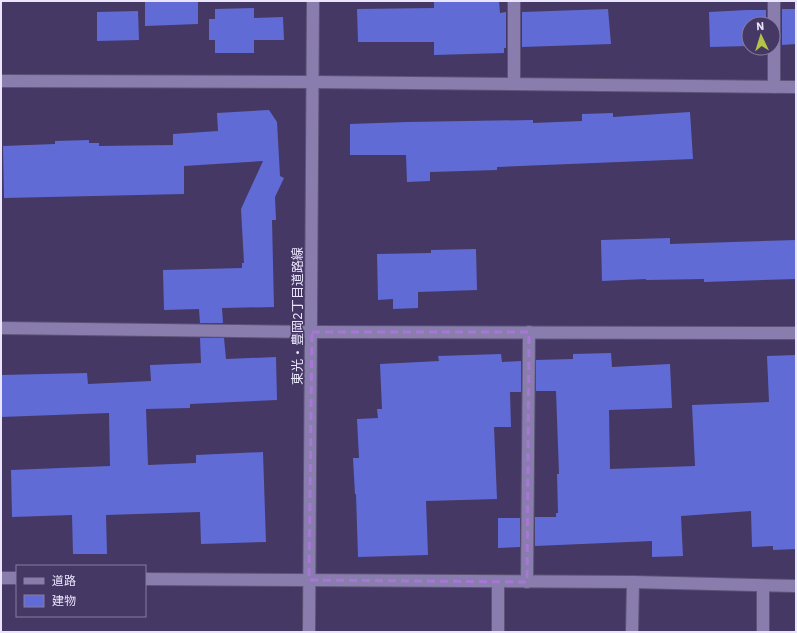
<svg xmlns="http://www.w3.org/2000/svg" width="797" height="633" font-family="'IBM Plex Sans','Noto Sans JP',sans-serif">
	<style>
		.building { fill: #606bd5 }
		.lines { fill: none; stroke-linecap: round; stroke-linejoin: round }
		.minor-casing { stroke: #5d5277; stroke-width: 14 }
		.minor { stroke: #897dae; stroke-width: 12 }
		.marked { fill: none; stroke: #a776d7; stroke-width: 3; stroke-dasharray: 8 5; stroke-linejoin: round }
		.labels { text-anchor: middle; dominant-baseline: central; stroke-width: 3; stroke-linejoin: round; paint-order: stroke }
		.street-label { font-size: 13px; fill: #eae5fc; stroke: #453864 }
	</style>
	<rect width="100%" height="100%" fill="#453864"/>
	<g class="building">
		<polygon points="145,1 198,1 198,24 145,26"/>
		<polygon points="434,1 499,1 500,13 506,12 506,48 504,48 504,53 434,55 434,42 358,42 357,9 434,8"/>
		<polygon points="254,8 254,18 283,17 284,40 254,40 254,53 215,53 215,40 209,40 209,19 215,19 215,9"/>
		<polygon points="608,9 611,44 522,47 522,12"/>
		<polygon points="782,9 796,9 796,44 782,45"/>
		<polygon points="747,10 766,10 766,24 749,24 749,46 710,47 709,12"/>
		<polygon points="138,11 139,40 97,41 97,12"/>
		<polygon points="269,110 277,122 280,176 284,178 275,197 276,220 272,220 274,307 222,308 223,323 200,323 199,309 164,310 163,270 242,268 242,263 244,263 241,209 263,161 184,166 184,194 4,198 3,146 55,144 55,141 89,140 89,143 99,143 99,146 173,145 173,134 218,131 217,113"/>
		<polygon points="690,112 693,159 497,167 497,170 430,172 430,181 407,182 406,155 350,155 350,124 407,122 533,120 533,123 582,121 582,114 613,113 613,117"/>
		<polygon points="670,238 670,244 796,240 796,279 704,282 704,279 646,280 646,279 602,281 601,240"/>
		<polygon points="476,249 477,290 418,292 418,308 393,309 393,299 378,300 377,254 431,253 431,250"/>
		<polygon points="200,338 224,338 226,359 276,357 277,400 190,404 190,408 146,409 148,465 196,463 196,455 263,452 266,542 201,544 200,512 106,515 107,554 73,554 72,515 12,517 11,470 110,466 109,413 1,417 1,375 87,373 88,384 151,381 150,365 201,363"/>
		<polygon points="611,353 612,367 670,364 672,408 609,410 610,469 695,466 692,405 769,402 767,356 796,355 796,549 773,550 773,546 752,547 751,511 681,516 683,556 652,557 652,541 535,546 535,517 556,517 556,513 558,513 557,474 559,474 556,391 536,391 536,360 573,359 573,354"/>
		<polygon points="501,354 502,362 521,361 521,392 510,392 511,427 494,427 497,499 426,501 428,555 358,557 356,494 355,494 353,458 359,458 357,419 378,418 377,409 382,409 380,364 439,361 438,356"/>
		<polygon points="498,518 520,518 520,547 498,548"/>
	</g>
	<g class="lines">
		<g class="minor-casing">
			<g id="minor">
				<polyline points="514,1 514,83"/>
				<polyline points="1,81 312,82 796,87"/>
				<polyline points="774,87 774,1"/>
				<polyline points="1,328 312,332 796,333"/>
				<polyline points="1,578 17,578"/>
				<polyline points="145,579 633,582 796,586"/>
				<polyline points="527,582 529,332"/>
				<polyline points="309,632 313,1"/>
				<polyline points="498,632 498,582"/>
				<polyline points="632,632 633,582"/>
				<polyline points="763,632 763,586"/>
			</g>
		</g>
		<use href="#minor" class="minor"/>
	</g>
	<path class="marked" d="M312 332H529L527 582 309 580Z"/>
	<g class="labels">
		<g class="street-label">
			<text transform="translate(297 316) rotate(-90)">東光・豊岡2丁目道路線</text>
		</g>
	</g>
	<rect width="797" height="633" fill="none" stroke="#eae5fc" stroke-width="4"/>
	<rect x="16" y="565" width="130" height="52" fill="#453864" stroke="#877da1"/>
	<rect x="24" y="578" width="20" height="6" fill="#897dae" stroke="#877da1"/>
	<text x="52" y="585" font-size="12" fill="#eae5fc">道路</text>
	<rect x="24" y="595" width="20" height="12" fill="#606bd5" stroke="#877da1"/>
	<text x="52" y="605" font-size="12" fill="#eae5fc">建物</text>
	<g transform="translate(761 36) rotate(356)"><circle r="19" fill="#453864" stroke="#877da1"/>
	<path d="M0-3L7 15L0 10L-7 15Z" fill="#b4c24a"/>
	<text y="-6" font-size="11" font-weight="bold" text-anchor="middle" fill="#eae5fc">N</text>
	</g>
</svg>
